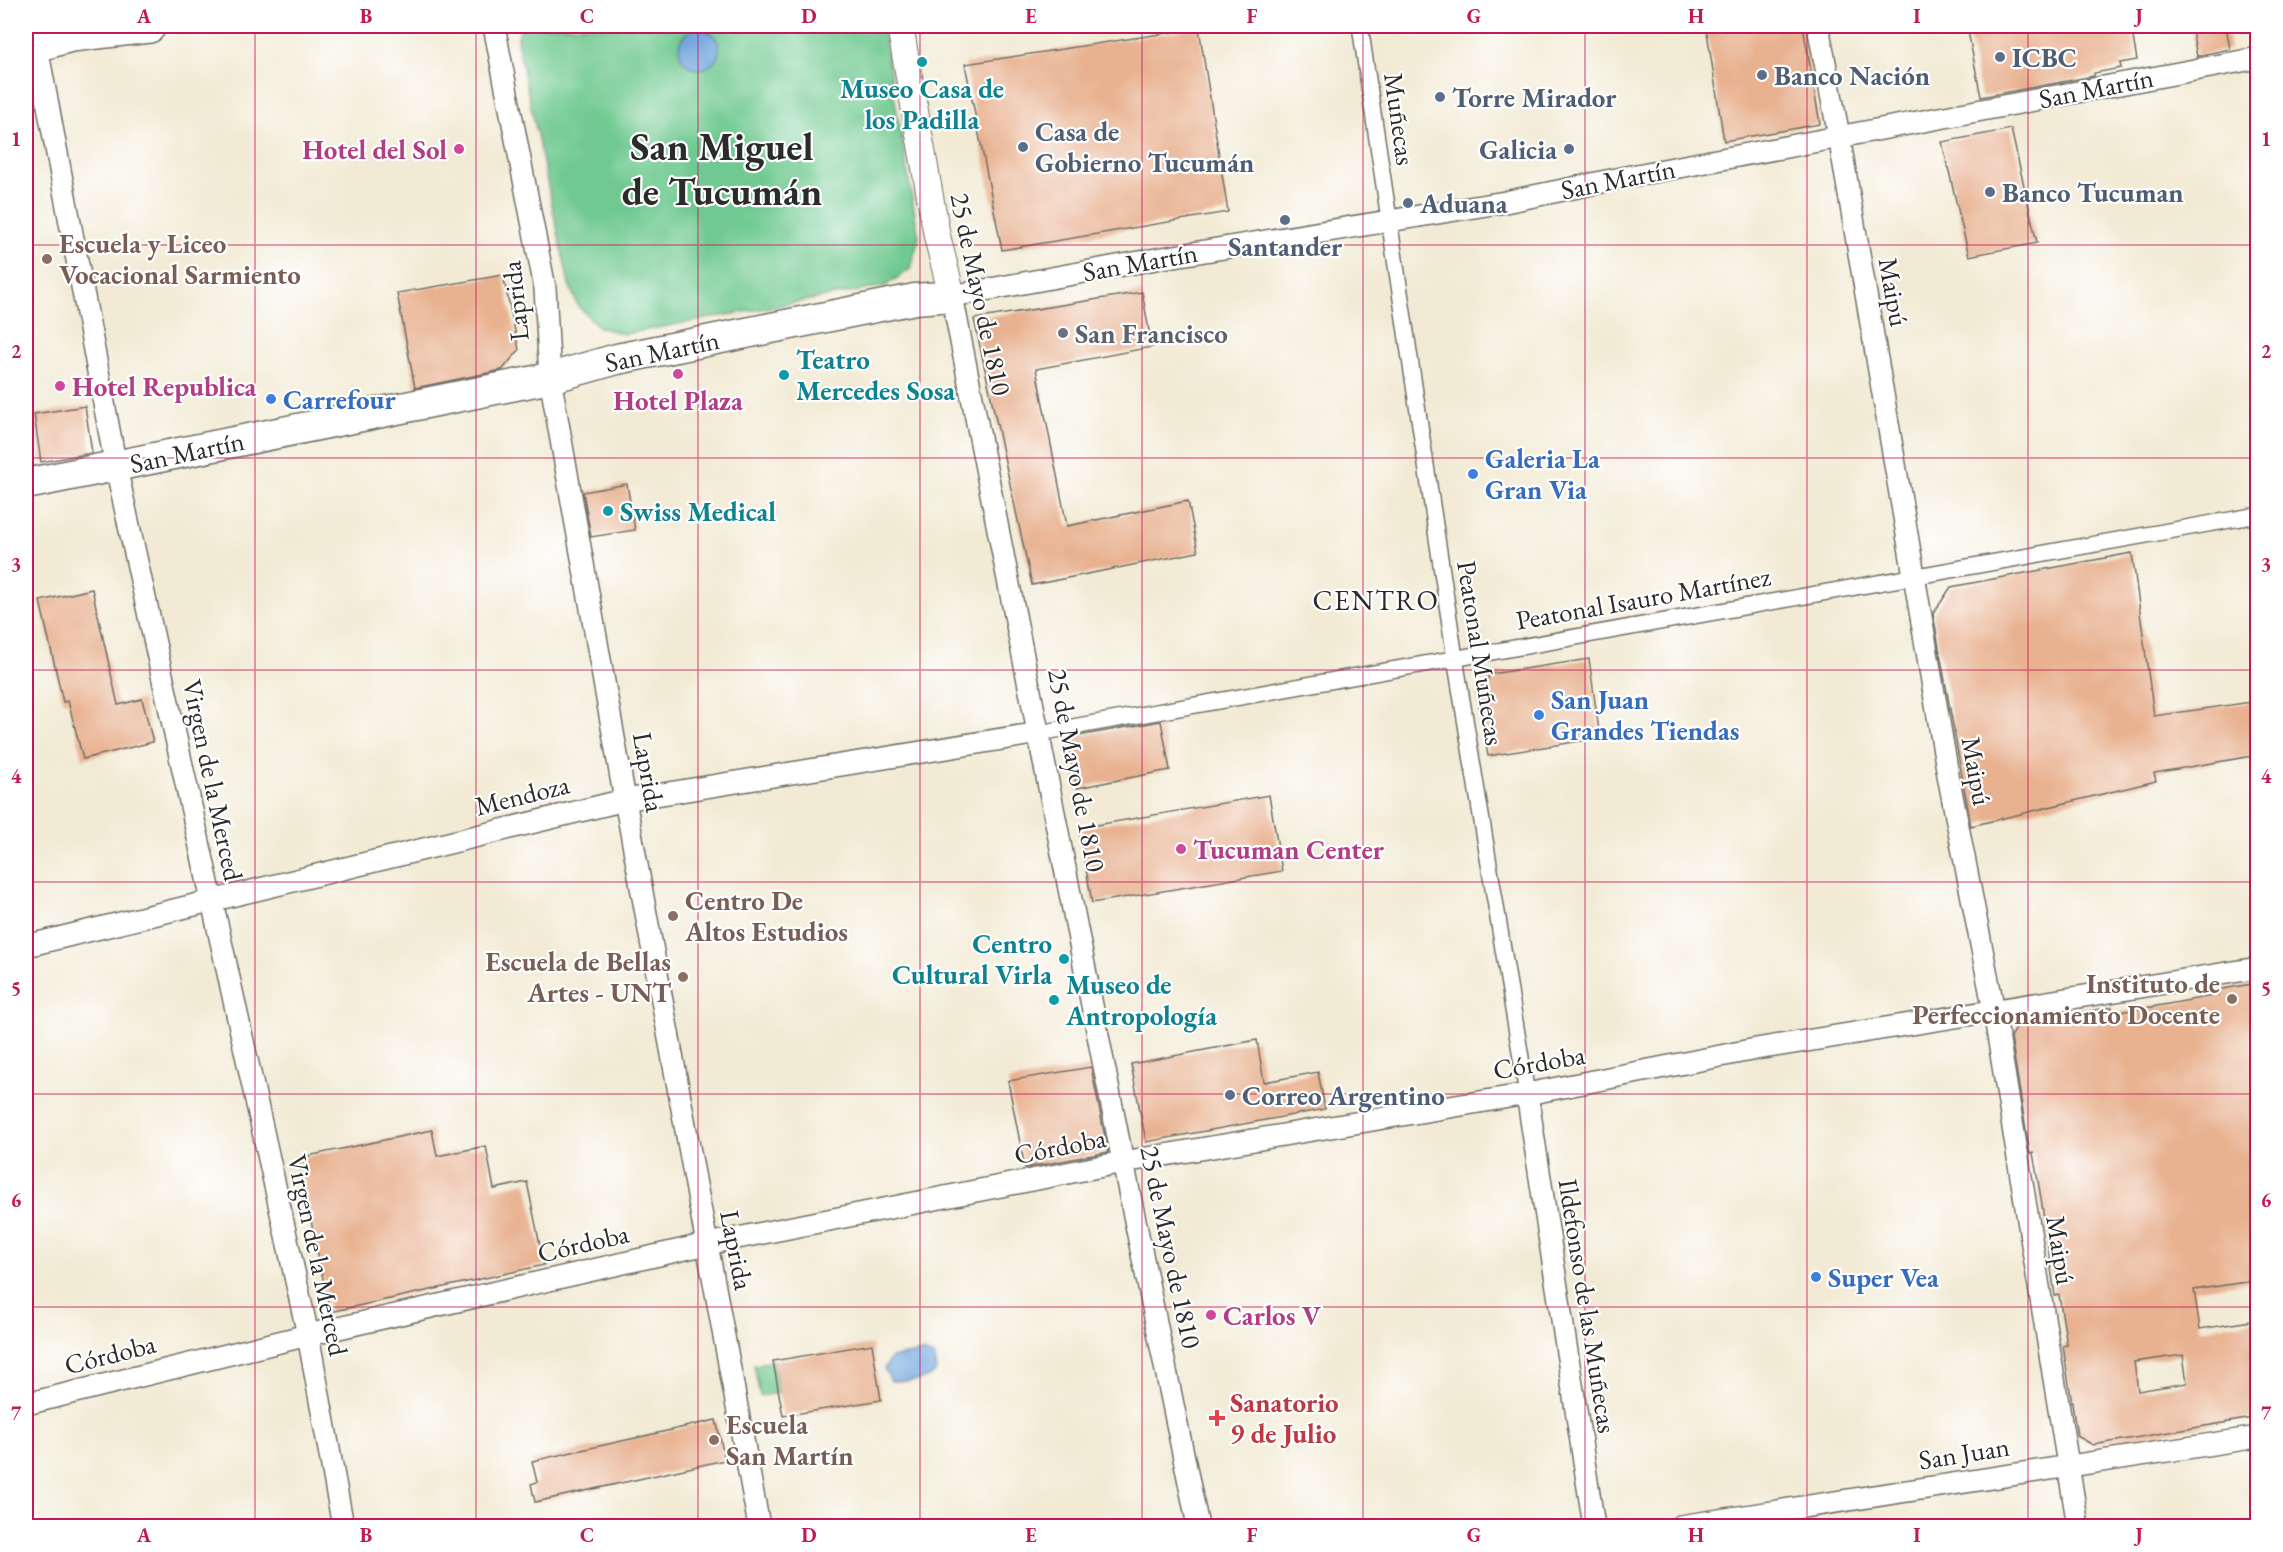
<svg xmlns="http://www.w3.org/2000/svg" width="2283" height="1552" font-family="'EB Garamond',serif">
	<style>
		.green { fill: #6fc990; stroke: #4d7a5e; stroke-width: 1.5 }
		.water { fill: #73a6df; stroke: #4f6885; stroke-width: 1.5 }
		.building { fill: #e8b18f; fill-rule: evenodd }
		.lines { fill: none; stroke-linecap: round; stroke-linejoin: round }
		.pedestrian-casing { stroke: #716e66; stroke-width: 18 }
		.minor-casing { stroke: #716e66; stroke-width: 24 }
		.tertiary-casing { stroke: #716e66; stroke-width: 28 }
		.secondary-casing { stroke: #716e66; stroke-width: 33 }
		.primary-casing { stroke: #716e66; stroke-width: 36 }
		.pedestrian { stroke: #fff; stroke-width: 15 }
		.minor { stroke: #fff; stroke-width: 21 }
		.tertiary { stroke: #fff; stroke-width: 26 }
		.secondary { stroke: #fff; stroke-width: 30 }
		.primary { stroke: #fff; stroke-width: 33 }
		.grid { fill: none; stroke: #c2185b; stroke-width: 1.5; stroke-opacity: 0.55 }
		.service-dot { fill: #5c6f8a; stroke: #fff; stroke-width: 2 }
		.culture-dot { fill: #0f9aa8; stroke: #fff; stroke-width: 2 }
		.hotel-dot { fill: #d1479c; stroke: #fff; stroke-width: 2 }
		.education-dot { fill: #8d6e63; stroke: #fff; stroke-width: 2 }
		.worship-dot { fill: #6b7280; stroke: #fff; stroke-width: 2 }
		.shop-dot { fill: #3f7fe0; stroke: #fff; stroke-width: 2 }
		.health-dot { fill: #e0444e; stroke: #fff; stroke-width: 2 }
		.labels { text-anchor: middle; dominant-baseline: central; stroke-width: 4.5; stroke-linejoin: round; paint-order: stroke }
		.service-label { font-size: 27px; font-weight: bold; fill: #4e5e75; stroke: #fff; text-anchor: start }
		.culture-label { font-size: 27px; font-weight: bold; fill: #0d838f; stroke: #fff; text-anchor: start }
		.street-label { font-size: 27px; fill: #2b2b2b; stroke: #fff }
		.hotel-label { font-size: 27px; font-weight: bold; fill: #b23c85; stroke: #fff; text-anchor: start }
		.education-label { font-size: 27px; font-weight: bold; fill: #785e54; stroke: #fff; text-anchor: start }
		.worship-label { font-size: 27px; font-weight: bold; fill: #5b616d; stroke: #fff; text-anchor: start }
		.shop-label { font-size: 27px; font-weight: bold; fill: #366cbe; stroke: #fff; text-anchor: start }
		.health-label { font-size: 27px; font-weight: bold; fill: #be3a42; stroke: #fff; text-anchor: start }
		.neighbourhood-label { font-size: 28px; letter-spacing: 1.5px; fill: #2b2b2b; stroke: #fff }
		.town-label { font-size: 39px; font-weight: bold; fill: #2b2b2b; stroke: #fff }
		.neatline { fill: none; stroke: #c2185b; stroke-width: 2 }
		.grid-label { font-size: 20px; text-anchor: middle; font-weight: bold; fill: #c2185b }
	</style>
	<rect width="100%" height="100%" fill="#fff"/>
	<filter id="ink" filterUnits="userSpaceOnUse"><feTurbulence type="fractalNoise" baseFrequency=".0167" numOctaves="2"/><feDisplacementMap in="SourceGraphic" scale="12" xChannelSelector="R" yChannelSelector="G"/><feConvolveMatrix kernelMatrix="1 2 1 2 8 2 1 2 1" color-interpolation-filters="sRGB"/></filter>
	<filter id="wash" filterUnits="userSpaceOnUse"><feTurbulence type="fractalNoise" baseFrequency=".008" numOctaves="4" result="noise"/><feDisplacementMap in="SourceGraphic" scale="24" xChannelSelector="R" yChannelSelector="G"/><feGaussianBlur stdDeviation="1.35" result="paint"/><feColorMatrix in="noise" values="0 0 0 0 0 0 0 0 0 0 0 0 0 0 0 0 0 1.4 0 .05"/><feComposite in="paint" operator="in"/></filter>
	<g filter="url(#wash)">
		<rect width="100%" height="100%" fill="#f2ead4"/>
		<g class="green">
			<polygon points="521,26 882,26 919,238 910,269 885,286 624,334 599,327 578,306 569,284 517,41"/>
			<polygon points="773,1361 779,1393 760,1396 754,1365"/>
		</g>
		<g class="water">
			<circle cx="699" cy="49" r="20"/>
			<path d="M922 1352 934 1356 936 1371C927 1383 905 1381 891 1381L884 1368 891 1358Z"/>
		</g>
		<g id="blocks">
			<g class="building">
				<polygon points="1706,26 1803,26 1820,124 1724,141"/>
				<polygon points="1967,26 2131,26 2137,60 2120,63 2121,68 2094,73 2094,76 1981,97"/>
				<polygon points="2191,26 2226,26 2230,49 2197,56"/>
				<polygon points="1199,28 1228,212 1002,250 965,64"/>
				<polygon points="2011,129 2037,243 1969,256 1942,142"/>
				<polygon points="503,275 519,350 502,370 415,388 397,293"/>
				<polygon points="1142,292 1152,347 1036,369 1067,526 1188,501 1198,552 1032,585 974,319"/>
				<polygon points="85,406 92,453 41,462 34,414"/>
				<polygon points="627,484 635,530 591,537 583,492"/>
				<polygon points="2132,553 2154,716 2258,701 2258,755 2154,773 2156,781 1971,826 1933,614 1951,587"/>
				<polygon points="92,589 118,705 142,699 153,742 83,759 68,701 63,702 40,601"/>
				<polygon points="1589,659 1600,738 1488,756 1477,693 1491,674"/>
				<polygon points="1161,721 1170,770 1077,788 1067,738"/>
				<polygon points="1269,795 1282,871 1092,903 1079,828"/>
				<path d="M2258 983V1280L2194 1290 2200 1329 2258 1320V1417L2093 1445 2077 1436 2063 1346 2067 1345 2059 1295 2055 1296 2041 1198 2033 1153 2030 1154 2011 1037 2019 1023 2112 1007 2113 1013 2157 1006 2218 995 2216 990ZM2183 1355 2187 1383 2138 1391 2134 1362Z"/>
				<polygon points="1257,1040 1264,1082 1318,1072 1325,1109 1146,1142 1131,1064"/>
				<polygon points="1091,1067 1108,1152 1025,1168 1008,1081"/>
				<polygon points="432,1130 437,1156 486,1146 494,1189 527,1182 544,1265 330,1312 298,1158"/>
				<polygon points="872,1344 881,1400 783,1416 773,1361"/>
				<polygon points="716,1420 725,1460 535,1502 531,1484 537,1482 532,1461"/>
			</g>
		</g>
	</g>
	<g filter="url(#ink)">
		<use href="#blocks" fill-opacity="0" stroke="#716e66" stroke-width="1.5"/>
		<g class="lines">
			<g class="pedestrian-casing">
				<g id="pedestrian">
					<polyline points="1360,26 1455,658 1527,1094"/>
					<polyline points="1039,733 2258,515"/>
				</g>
			</g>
			<g class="minor-casing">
				<g id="minor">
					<polyline points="33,26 116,467 308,1335 343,1526"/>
					<polyline points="494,26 545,288 550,378 625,800 759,1526"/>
					<polyline points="1818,26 1839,136 1948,775 1994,1011 2078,1526"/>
					<polyline points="26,946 625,800 1039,733"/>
					<polyline points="1527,1094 1594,1526"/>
					<polyline points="26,1404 308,1335 707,1244 1123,1162 1527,1094 1756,1049 2258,968"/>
					<polyline points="1198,1526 1123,1162 952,296 1156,259 1505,202 1626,177 2258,58"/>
					<polyline points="1680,1526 2258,1437"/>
				</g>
			</g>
			<g class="tertiary-casing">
				<polyline id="tertiary" points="900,26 937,236 952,296"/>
			</g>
			<g class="secondary-casing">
				<polyline id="secondary" points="26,484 550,378 617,359 915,299 952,296"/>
			</g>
			<g class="primary-casing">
				<polyline id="primary" points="26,48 71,35 149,26"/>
			</g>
			<use href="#pedestrian" class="pedestrian"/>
			<use href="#minor" class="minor"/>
			<use href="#tertiary" class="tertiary"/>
			<use href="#secondary" class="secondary"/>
			<use href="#primary" class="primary"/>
		</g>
	</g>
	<path class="grid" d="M255 26V1526M476 26V1526M698 26V1526M920 26V1526M1142 26V1526M1363 26V1526M1585 26V1526M1807 26V1526M2028 26V1526M26 245H2258M26 458H2258M26 670H2258M26 882H2258M26 1094H2258M26 1307H2258"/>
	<g class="service-dot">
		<circle cx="2000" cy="57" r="6"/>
		<circle cx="1762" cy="75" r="6"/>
		<circle cx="1440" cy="97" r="6"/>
		<circle cx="1023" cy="147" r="6"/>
		<circle cx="1569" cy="149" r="6"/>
		<circle cx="1990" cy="192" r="6"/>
		<circle cx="1408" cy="203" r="6"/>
		<circle cx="1285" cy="220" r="6"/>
		<circle cx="1230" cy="1095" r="6"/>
	</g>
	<g class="culture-dot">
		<circle cx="922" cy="62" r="6"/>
		<circle cx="784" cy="375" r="6"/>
		<circle cx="608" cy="511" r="6"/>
		<circle cx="1064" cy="959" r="6"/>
		<circle cx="1054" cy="1000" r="6"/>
	</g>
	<g class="hotel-dot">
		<circle cx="459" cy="149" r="6"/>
		<circle cx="678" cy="374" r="6"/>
		<circle cx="60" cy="386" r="6"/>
		<circle cx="1181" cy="849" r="6"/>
		<circle cx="1211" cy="1315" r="6"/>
	</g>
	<g class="education-dot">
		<circle cx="47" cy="259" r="6"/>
		<circle cx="673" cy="916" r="6"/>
		<circle cx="683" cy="977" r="6"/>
		<circle cx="2232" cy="999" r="6"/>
		<circle cx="714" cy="1440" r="6"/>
	</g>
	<circle class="worship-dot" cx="1063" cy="333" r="6"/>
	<g class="shop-dot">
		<circle cx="271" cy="399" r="6"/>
		<circle cx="1473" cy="474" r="6"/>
		<circle cx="1539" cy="715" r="6"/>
		<circle cx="1816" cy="1277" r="6"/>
	</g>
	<path class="health-dot" d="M1214 1409h6v6h6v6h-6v6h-6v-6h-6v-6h6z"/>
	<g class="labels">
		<g class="service-label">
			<text x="2012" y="57">ICBC</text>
			<text x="1774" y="75">Banco Nación</text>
			<text x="1452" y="97">Torre Mirador</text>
			<text x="1035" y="131">Casa de<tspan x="1035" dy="31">Gobierno Tucumán</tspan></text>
			<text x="1557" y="149" text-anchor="end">Galicia</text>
			<text x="2002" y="192">Banco Tucuman</text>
			<text x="1420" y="203">Aduana</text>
			<text x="1285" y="246" text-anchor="middle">Santander</text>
			<text x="1242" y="1095">Correo Argentino</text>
		</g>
		<g class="culture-label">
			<text x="922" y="88" text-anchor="middle">Museo Casa de<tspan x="922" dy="31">los Padilla</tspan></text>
			<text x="796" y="359">Teatro<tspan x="796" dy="31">Mercedes Sosa</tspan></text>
			<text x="620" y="511">Swiss Medical</text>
			<text x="1052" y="943" text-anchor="end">Centro<tspan x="1052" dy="31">Cultural Virla</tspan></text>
			<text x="1066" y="984">Museo de<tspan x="1066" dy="31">Antropología</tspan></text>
		</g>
		<g class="street-label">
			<text transform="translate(2096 88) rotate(-11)">San Martín</text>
			<text transform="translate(1400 119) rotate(82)">Muñecas</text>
			<text transform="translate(1618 179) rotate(-11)">San Martín</text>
			<text transform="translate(1140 262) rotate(-10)">San Martín</text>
			<text transform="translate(1894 292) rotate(80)">Maipú</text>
			<text transform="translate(981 294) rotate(78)">25 de Mayo de 1810</text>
			<text transform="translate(515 301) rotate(-96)">Laprida</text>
			<text transform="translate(662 351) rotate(-12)">San Martín</text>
			<text transform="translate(187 452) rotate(-12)">San Martín</text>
			<text transform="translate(1643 598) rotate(-10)">Peatonal Isauro Martínez</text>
			<text transform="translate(1481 653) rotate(81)">Peatonal Muñecas</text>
			<text transform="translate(1077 770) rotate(79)">25 de Mayo de 1810</text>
			<text transform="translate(1977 771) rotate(80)">Maipú</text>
			<text transform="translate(649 772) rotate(80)">Laprida</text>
			<text transform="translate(213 780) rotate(78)">Virgen de la Merced</text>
			<text transform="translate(522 795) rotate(-14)">Mendoza</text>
			<text transform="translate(1539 1062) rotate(-10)">Córdoba</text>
			<text transform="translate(1060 1146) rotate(-11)">Córdoba</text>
			<text transform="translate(583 1243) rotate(-13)">Córdoba</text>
			<text transform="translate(1171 1247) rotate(78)">25 de Mayo de 1810</text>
			<text transform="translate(737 1250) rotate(79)">Laprida</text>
			<text transform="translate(2061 1250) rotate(81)">Maipú</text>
			<text transform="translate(318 1255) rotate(78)">Virgen de la Merced</text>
			<text transform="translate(1588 1306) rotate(81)">Ildefonso de las Muñecas</text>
			<text transform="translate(110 1354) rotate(-14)">Córdoba</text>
			<text transform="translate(1964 1453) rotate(-9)">San Juan</text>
		</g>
		<g class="hotel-label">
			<text x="447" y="149" text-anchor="end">Hotel del Sol</text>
			<text x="72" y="386">Hotel Republica</text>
			<text x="678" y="400" text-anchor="middle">Hotel Plaza</text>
			<text x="1193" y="849">Tucuman Center</text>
			<text x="1223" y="1315">Carlos V</text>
		</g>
		<g class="education-label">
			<text x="59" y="243">Escuela y Liceo<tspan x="59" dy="31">Vocacional Sarmiento</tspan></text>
			<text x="685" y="900">Centro De<tspan x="685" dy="31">Altos Estudios</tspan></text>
			<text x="671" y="961" text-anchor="end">Escuela de Bellas<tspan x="671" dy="31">Artes - UNT</tspan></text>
			<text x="2220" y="983" text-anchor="end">Instituto de<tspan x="2220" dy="31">Perfeccionamiento Docente</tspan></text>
			<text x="726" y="1424">Escuela<tspan x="726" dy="31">San Martín</tspan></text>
		</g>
		<g class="worship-label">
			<text x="1075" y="333">San Francisco</text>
		</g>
		<g class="shop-label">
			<text x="283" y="399">Carrefour</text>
			<text x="1485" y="458">Galeria La<tspan x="1485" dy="31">Gran Via</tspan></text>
			<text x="1551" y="699">San Juan<tspan x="1551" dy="31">Grandes Tiendas</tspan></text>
			<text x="1828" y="1277">Super Vea</text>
		</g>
		<g class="health-label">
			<text x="1230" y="1402">Sanatorio<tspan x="1230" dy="31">9 de Julio</tspan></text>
		</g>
		<g class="neighbourhood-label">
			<text x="1376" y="600">CENTRO</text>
		</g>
		<g class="town-label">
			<text x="722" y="146">San Miguel<tspan x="722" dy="45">de Tucumán</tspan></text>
		</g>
	</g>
	<rect width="2283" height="1552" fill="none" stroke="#fff" stroke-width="66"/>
	<rect x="33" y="33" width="2217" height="1486" class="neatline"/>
	<g class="grid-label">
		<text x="144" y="23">A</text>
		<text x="366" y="23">B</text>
		<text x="587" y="23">C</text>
		<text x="809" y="23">D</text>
		<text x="1031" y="23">E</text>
		<text x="1252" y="23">F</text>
		<text x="1474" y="23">G</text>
		<text x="1696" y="23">H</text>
		<text x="1917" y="23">I</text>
		<text x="2139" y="23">J</text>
		<text x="16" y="146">1</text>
		<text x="2266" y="146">1</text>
		<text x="16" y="358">2</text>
		<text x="2266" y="358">2</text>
		<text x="16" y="571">3</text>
		<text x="2266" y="571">3</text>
		<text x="16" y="783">4</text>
		<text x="2266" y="783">4</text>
		<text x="16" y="995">5</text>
		<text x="2266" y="995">5</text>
		<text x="16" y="1207">6</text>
		<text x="2266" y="1207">6</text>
		<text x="16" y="1420">7</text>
		<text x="2266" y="1420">7</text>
		<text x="144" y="1542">A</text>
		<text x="366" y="1542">B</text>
		<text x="587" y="1542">C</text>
		<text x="809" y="1542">D</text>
		<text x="1031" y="1542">E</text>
		<text x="1252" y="1542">F</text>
		<text x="1474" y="1542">G</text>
		<text x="1696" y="1542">H</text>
		<text x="1917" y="1542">I</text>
		<text x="2139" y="1542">J</text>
	</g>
</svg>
